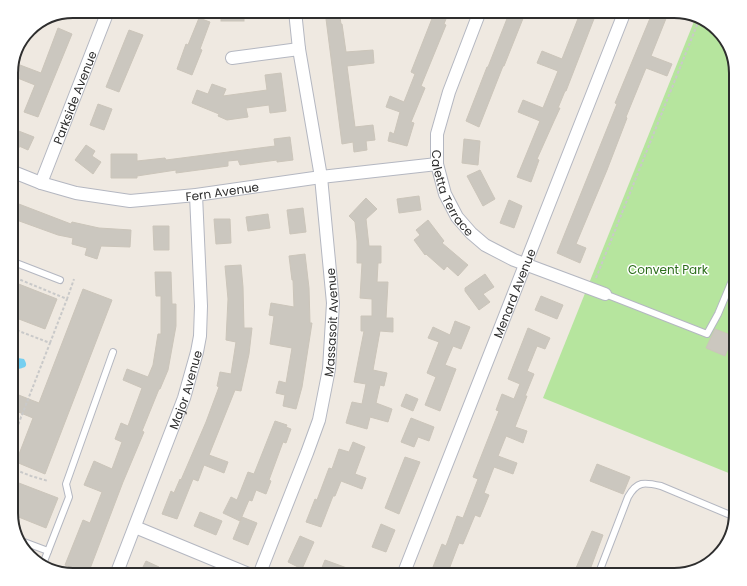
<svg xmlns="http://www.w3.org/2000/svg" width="747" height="586" font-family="Poppins,sans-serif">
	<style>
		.green { fill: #b6e59e }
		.water { fill: #75cff0 }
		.building { fill: #cbc7bf; stroke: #cbc5ba }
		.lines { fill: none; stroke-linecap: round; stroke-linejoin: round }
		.lane-casing { stroke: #b4b7c1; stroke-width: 8 }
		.street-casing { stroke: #b4b7c1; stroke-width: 14 }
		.path { stroke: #c9c9c9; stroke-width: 2; stroke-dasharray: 3 2; stroke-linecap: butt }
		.lane { stroke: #fff; stroke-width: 6 }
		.street { stroke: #fff; stroke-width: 12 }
		.labels { text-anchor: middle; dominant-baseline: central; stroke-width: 3; stroke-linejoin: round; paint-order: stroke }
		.street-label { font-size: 12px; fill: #2e2e2e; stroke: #fff }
		.park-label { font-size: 12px; fill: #2c6e1b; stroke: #fff }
		.rim { fill: none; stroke: #2e2e2e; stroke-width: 2 }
	</style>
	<rect width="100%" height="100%" fill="#efe9e1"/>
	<polygon class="green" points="695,19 715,26 730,46 736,73 736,476 543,398"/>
	<path class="water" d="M18 358 24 359C30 369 22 367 16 370 15 371 12 374 11 375V363Z"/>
	<g class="building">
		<rect x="221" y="11" width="23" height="10"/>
		<polygon points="325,11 339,11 341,24 342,24 346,52 373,50 374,63 347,66 355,127 373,125 375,140 366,141 367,150 354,152 353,142 342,144"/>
		<polygon points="435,11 449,11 444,24 446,25 421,86 425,88 411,122 414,123 407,146 388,141 390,132 394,134 400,112 386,107 390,96 404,102 415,74 411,72"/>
		<polygon points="510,11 526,11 504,66 503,66 479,127 466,121 487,67 488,67"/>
		<polygon points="581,11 597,11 566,91 565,91 558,108 560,108 554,121 537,159 539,160 531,182 517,177 540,121 518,112 523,100 543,108 558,71 537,63 542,51 562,59"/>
		<polygon points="653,11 669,11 651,56 672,64 667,76 646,68 626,117 627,118 607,170 576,244 586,248 580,263 557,253 617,104 615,103"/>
		<polygon points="199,18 210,22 200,49 202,50 192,75 177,69 186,44 188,45"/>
		<polygon points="58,28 72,34 38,117 24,112 35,85 15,77 20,65 41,73"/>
		<polygon points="129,30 143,35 119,92 106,87"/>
		<polygon points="281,73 286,111 270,113 269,105 246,108 248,117 227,120 218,116 219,114 192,103 197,90 208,94 212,84 226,89 223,96 267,90 265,75"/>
		<polygon points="98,104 112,109 104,130 90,125"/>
		<polygon points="11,128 34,137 28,150 19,146 19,148 11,145"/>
		<polygon points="290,137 293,160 277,162 277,160 240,165 238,160 228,161 228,166 176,173 176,170 137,176 137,178 111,178 111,154 137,154 137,161 165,158 166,160 275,146 274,139"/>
		<polygon points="464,139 480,141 478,165 462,163"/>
		<polygon points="86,145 95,151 92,156 101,162 93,174 75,160"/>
		<polygon points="480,170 495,199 483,206 467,176"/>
		<polygon points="419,196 421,210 399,213 397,199"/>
		<polygon points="366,198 377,209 366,219 369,246 381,246 381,263 378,263 377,282 388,282 386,318 393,318 393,332 380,331 373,370 387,373 384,386 380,385 376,403 392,409 388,422 370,417 367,429 346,423 352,402 362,404 366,384 354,382 364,331 361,331 361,316 372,316 372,299 360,298 362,263 357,263 357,241 355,222 349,216"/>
		<polygon points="509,200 522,206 514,228 500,223"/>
		<polygon points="11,201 71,224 72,222 99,228 131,230 130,247 101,246 97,259 85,255 87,248 72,244 73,238 58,235 11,218"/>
		<polygon points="303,208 306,232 290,234 287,210"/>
		<polygon points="268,214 270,228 248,231 246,217"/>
		<polygon points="214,219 230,219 231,243 216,244"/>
		<polygon points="428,220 444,241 442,243 468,265 458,276 447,266 444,270 426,254 425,255 414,240 420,235 416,230"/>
		<polygon points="153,226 169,226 169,250 154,250"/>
		<polygon points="305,254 309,288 310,323 312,323 302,387 296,409 283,406 285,395 276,393 279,381 286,383 292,348 270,344 274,316 269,315 271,303 294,307 293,280 292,280 289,256"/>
		<polygon points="241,265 243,287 244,328 252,328 249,354 241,391 235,390 209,455 228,462 224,473 204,465 198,481 193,479 177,519 162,514 171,491 174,493 180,479 181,480 206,422 219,387 217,386 220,372 231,374 236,342 226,340 228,299 225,266"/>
		<polygon points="155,272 171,272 172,304 176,304 176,326 168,370 160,389 159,389 142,431 144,432 123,482 88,574 65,565 83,520 90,523 102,492 84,485 94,461 112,469 122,442 115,439 121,423 128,426 142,388 123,380 127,369 148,377 153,365 158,334 161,334 161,296 156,296"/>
		<polygon points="485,274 494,287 483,294 490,302 479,310 465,291 465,288"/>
		<polygon points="11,281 57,299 45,329 11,316"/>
		<polygon points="83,289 112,300 45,474 16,462 33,418 11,409 11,392 39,403"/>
		<polygon points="541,296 563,305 557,319 535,310"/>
		<polygon points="455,321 470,327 461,349 453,346 445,365 456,369 440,411 425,405 436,377 427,373 439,342 428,338 433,327 450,335"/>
		<polygon points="528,328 550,338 545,349 537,346 527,371 534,374 525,396 527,396 515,427 527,431 523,443 506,436 498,456 517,463 513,474 494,467 484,493 489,495 480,517 475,515 463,544 459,543 448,572 433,567 442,544 446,546 457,516 463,518 478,479 473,477 499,411 496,410 502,394 514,399 520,384 508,379"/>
		<polygon points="715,329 733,336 725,356 706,348"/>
		<polygon points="406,394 418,399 413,411 401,406"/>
		<polygon points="411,418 434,427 429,441 418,437 414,447 401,442"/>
		<polygon points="275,421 287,425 286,427 291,429 286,443 283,442 269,480 271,481 266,494 256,490 252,501 249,500 240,521 223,513 231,497 237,500 248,472 254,474"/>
		<polygon points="353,442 365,447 355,474 366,478 362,489 341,481 335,496 333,496 321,527 306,522 315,499 317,500 329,468 332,469 339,449 349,452"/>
		<polygon points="405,457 420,462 399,514 385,508"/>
		<polygon points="597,464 630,477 623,494 590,481"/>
		<polygon points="11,480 58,498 46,528 11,514"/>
		<polygon points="200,512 222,521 216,535 194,526"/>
		<polygon points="242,517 257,523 248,545 233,539"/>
		<polygon points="381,524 395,530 386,552 372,547"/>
		<polygon points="592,531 603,535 588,575 573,575"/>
		<polygon points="300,536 314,542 302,569 288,562"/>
		<polygon points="325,560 347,568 345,575 319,575"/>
		<polygon points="146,561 159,567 155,575 139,575"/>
	</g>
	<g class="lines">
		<g class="lane-casing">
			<g id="lane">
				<polyline points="11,261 60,280"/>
				<polyline points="605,294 707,334 718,314 736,271"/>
				<polyline points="24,542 48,551"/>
				<polyline points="43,564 69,497 66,484 113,352"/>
				<path d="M598 575 628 497C637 481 644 482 661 486L735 517"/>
			</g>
		</g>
		<g class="street-casing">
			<g id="street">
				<path id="s1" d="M480 11 449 92 437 134V164L445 194 457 217 471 233 485 245 514 260 605 294"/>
				<polyline points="232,58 299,49"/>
				<path id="s2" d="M11 171 41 183 76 193 130 201 196 195 321 177 437 164"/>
				<path id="s3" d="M41 183 108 11"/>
				<polyline points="135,527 251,575"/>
				<path id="s4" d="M116 575 184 398 197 352 200 336 201 306 196 195"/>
				<path id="s5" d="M259 575 307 453 319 420 329 369 333 303 321 177 299 49 295 11"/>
				<path id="s6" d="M403 575 625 11"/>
			</g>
		</g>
		<g class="path">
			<polyline points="11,276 67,299 74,279"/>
			<polyline points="596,278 699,20"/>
			<polyline points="50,343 67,299"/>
			<polyline points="11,413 21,417"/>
			<polyline points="11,443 50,343 11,328"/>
			<polyline points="11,468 31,476 48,481"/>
		</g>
		<use href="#lane" class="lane"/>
		<use href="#street" class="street"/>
	</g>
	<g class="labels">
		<g class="street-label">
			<text stroke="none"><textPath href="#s3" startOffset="92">Parkside Avenue</textPath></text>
			<text stroke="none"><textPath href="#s2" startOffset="216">Fern Avenue</textPath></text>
			<text stroke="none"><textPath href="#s1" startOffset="193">Caletta Terrace</textPath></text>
			<text stroke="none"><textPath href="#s6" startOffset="303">Menard Avenue</textPath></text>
			<text stroke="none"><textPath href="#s5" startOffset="265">Massasoit Avenue</textPath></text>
			<text stroke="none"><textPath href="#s4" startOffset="198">Major Avenue</textPath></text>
		</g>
		<g class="park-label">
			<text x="668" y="269">Convent Park</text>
		</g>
	</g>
	<path d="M0 0H747V586H0ZM73 18H674A55 55 0 0 1 729 73V513A55 55 0 0 1 674 568H73A55 55 0 0 1 18 513V73A55 55 0 0 1 73 18Z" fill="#fff" fill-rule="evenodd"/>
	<path class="rim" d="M73 18H674A55 55 0 0 1 729 73V513A55 55 0 0 1 674 568H73A55 55 0 0 1 18 513V73A55 55 0 0 1 73 18Z"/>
</svg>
